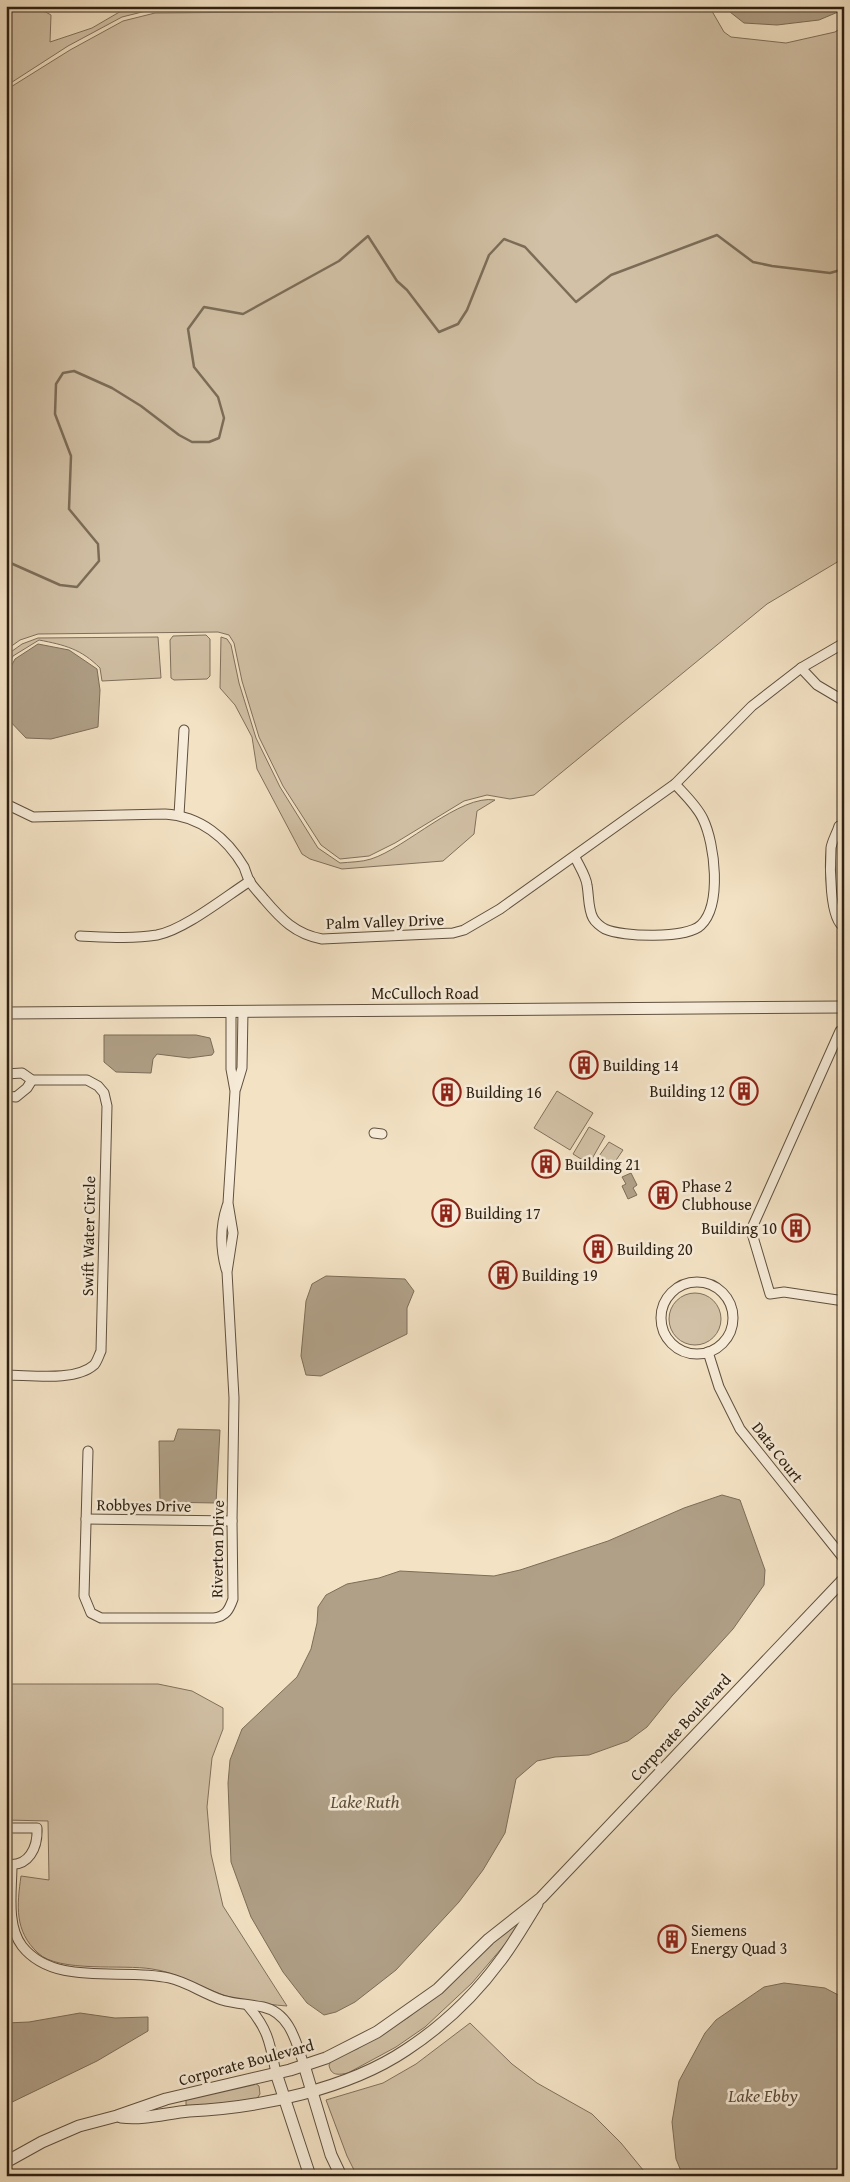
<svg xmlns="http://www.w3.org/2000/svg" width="850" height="2182" font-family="'Gentium Book Plus',serif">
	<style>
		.green { fill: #d2c1a6; stroke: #80705c }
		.water { fill: #b0a087; stroke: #7c6d58 }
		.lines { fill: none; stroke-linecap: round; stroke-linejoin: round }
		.stream { stroke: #7c6d58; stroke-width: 2.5 }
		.minor-casing { stroke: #5f503e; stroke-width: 11 }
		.tertiary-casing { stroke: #5f503e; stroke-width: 13 }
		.minor { stroke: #f7ecd9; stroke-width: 9 }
		.tertiary { stroke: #f7ecd9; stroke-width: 11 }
		.labels { text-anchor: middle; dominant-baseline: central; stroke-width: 5; stroke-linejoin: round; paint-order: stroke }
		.street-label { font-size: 16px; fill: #2e2011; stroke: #f7ecd9 }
		.poi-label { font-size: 16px; fill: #2e2011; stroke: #f7ecd9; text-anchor: start }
		.water-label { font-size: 18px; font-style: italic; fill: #5c4d3a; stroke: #f7ecd9 }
	</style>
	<rect width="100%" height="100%" fill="#f3e2c4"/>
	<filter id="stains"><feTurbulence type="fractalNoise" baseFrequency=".004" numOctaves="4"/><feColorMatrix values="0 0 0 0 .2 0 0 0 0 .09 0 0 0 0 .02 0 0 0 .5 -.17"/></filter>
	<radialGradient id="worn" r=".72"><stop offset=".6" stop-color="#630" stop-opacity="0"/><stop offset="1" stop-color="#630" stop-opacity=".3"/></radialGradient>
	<g class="green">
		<polygon points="6,6 35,6 51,15 50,42 92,28 128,7 175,6 177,9 154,9 122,17 68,46 6,86"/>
		<polygon points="279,6 709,6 724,32 731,37 786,43 835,32 844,26 844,558 767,604 534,795 510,799 487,795 464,801 395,843 369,856 340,859 321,845 283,786 259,737 242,681 234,643 229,635 218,632 38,634 20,640 6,650 6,90 70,50 123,21 155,13 273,12"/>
		<polygon points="206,635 210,639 210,676 207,679 174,680 171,678 170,640 173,636"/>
		<path d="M158 637 161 678 102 681 100 668C81 649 65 645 39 640L13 656 6 668 8 654 22 644 38 638Z"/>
		<path d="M221 637 227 639 231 645 239 683 256 738 280 787 318 848 340 863C350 862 362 862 371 859 406 848 460 794 495 800L477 811 474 834 443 861 342 869 310 859 302 854 257 769 252 737 235 705 220 688Z"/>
		<polygon points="557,1091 593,1113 570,1150 534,1128"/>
		<polygon points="589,1127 605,1136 589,1164 573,1154"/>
		<polygon points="609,1142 623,1150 608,1172 594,1163"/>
		<circle cx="695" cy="1319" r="26"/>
		<path d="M6 1684H158L192 1691 223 1708V1729L212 1758 207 1807 211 1854 223 1906 287 2006C262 2004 236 2001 213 1991 193 1983 174 1972 152 1969 123 1964 59 1973 38 1953 14 1931 17 1905 21 1876L49 1880 48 1821 6 1820Z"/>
		<path d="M516 1922 519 1924 518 1929 472 1983 425 2027 396 2047 348 2073C338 2075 331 2076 329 2065L332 2059 357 2049 409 2017Z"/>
		<polygon points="470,2023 512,2064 537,2083 592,2114 621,2143 648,2176 357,2176 347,2156 326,2100 383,2083 416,2064"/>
		<polygon points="255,2083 259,2086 260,2094 256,2100 191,2106 186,2105 186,2100"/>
	</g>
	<g class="water">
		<polygon points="731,6 843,6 838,12 819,20 777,25 744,23 730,12"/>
		<polygon points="38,644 69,650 97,669 100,690 98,727 51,739 26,738 6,717 6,676 15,659"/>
		<polygon points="104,1035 196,1035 210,1038 214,1052 212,1055 189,1058 157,1054 153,1059 151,1073 116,1072 104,1062"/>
		<polygon points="631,1173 637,1185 633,1188 637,1195 628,1199 622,1186 626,1184 622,1177"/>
		<polygon points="326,1276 405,1279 414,1291 407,1308 407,1334 321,1376 306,1375 301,1356 306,1301 312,1284"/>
		<polygon points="178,1429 220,1430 216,1503 160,1502 159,1441 174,1441"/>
		<polygon points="722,1495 740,1500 765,1570 764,1585 733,1629 672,1696 647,1727 628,1741 589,1755 555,1757 537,1761 516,1779 505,1833 483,1870 459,1902 396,1970 355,2002 336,2012 324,2015 307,2003 283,1972 251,1917 231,1862 228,1783 230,1760 242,1729 297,1677 311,1649 317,1623 318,1607 326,1595 347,1584 379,1578 400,1571 494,1576 520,1570 608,1541 684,1508"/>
		<polygon points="784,1983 825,1988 844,1998 844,2176 683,2176 676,2159 672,2122 679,2081 705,2033 716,2020 764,1987"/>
		<polygon points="80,2013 115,2018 148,2017 148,2031 97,2061 6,2105 6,2023 29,2022"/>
	</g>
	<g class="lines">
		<polyline class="stream" points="6,561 60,585 77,587 99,561 98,544 69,509 71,456 55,414 56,384 63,373 74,371 112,388 141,406 179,435 192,442 209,442 219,438 224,418 218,397 194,367 188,329 204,307 243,314 339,261 368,236 397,281 407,290 439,332 458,324 467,310 489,255 504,239 525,247 576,302 611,275 717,235 753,262 772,266 830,273 844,269"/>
		<g class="minor-casing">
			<g id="minor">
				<polyline points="801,668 817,685 844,701"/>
				<path d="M6 804 33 817 165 814C200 816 227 838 244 867 246 872 247 877 250 882 254 888 260 894 264 899 281 919 295 934 322 939L453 933 464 930 500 909 675 784 752 706 801 668 844 643"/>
				<polyline points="179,815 184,730"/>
				<path d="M839 826C837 833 832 841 831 848 830 864 829 920 844 927"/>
				<path d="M575 857C579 866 586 876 587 885 589 896 588 909 593 918 595 922 601 927 605 929 622 937 687 939 701 925 722 905 715 844 703 819 697 806 685 795 675 784"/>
				<path d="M80 936C105 937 132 939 157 935 184 930 225 897 250 881"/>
				<polyline points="844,1031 840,1031 751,1230 770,1294 784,1292 844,1301"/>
				<path d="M6 1074 22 1073 32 1080H87L98 1086 104 1093 107 1106 101 1351C99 1355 97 1362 94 1365 75 1382 30 1375 6 1375"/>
				<polyline points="236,1088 242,1068 243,1011"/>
				<polyline points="6,1096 16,1097 27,1088 32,1080"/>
				<polyline points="374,1133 382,1134"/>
				<path d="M226 1269C220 1247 220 1227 227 1206"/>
				<circle cx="697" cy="1318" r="36"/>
				<polyline points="708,1352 719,1387 740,1429 844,1559"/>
				<path d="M88 1451 84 1596 91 1613 101 1618H214C226 1616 229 1610 233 1599L232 1521 234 1398 227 1272 233 1233 228 1203 235 1091 231 1069V1011"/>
				<polyline points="86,1519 232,1521"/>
				<path d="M6 1828H37C38 1847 29 1868 6 1864"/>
				<path d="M12 1865C12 1890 6 1925 22 1946 55 1988 124 1967 169 1978 187 1982 204 1994 222 2000 235 2004 249 2004 263 2007 290 2013 296 2042 304 2065"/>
				<path d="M248 2006C268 2029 270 2043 276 2073"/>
			</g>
		</g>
		<g class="tertiary-casing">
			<g id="tertiary">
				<polyline points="6,1013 844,1007"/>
				<polyline points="304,2065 331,2155 341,2176"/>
				<polyline points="276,2073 310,2176"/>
				<path d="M121 2117C144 2120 167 2113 189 2111 259 2108 348 2089 406 2050 441 2027 475 1995 500 1961 514 1943 525 1923 537 1904"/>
				<polyline points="6,2162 42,2142 79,2126 117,2116 166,2099 290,2070 326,2058 377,2032 438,1989 489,1939 541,1898 844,1579"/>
			</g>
		</g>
		<use href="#minor" class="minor"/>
		<use href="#tertiary" class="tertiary"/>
	</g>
	<defs>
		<g id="building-ring" transform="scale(1.4375)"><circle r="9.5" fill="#f7ecd9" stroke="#8f2418" stroke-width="1.5"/><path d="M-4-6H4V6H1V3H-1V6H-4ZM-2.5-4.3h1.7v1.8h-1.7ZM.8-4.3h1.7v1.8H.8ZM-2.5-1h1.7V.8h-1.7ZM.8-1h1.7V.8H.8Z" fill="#8f2418"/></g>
	</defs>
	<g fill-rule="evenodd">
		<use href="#building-ring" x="584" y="1065"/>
		<use href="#building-ring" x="744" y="1091"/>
		<use href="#building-ring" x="447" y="1092"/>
		<use href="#building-ring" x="546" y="1164"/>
		<use href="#building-ring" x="663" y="1195"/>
		<use href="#building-ring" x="446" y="1213"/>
		<use href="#building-ring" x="796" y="1228"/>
		<use href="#building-ring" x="598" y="1249"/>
		<use href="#building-ring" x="503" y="1275"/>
		<use href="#building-ring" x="672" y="1939"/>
	</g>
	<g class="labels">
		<g class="street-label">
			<text transform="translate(385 921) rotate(-2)">Palm Valley Drive</text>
			<text x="425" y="993">McCulloch Road</text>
			<text transform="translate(88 1236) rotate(-89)">Swift Water Circle</text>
			<text transform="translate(778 1452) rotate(52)">Data Court</text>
			<text transform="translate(144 1505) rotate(1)">Robbyes Drive</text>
			<text transform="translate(217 1549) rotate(-89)">Riverton Drive</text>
			<text transform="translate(680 1727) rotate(-47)">Corporate Boulevard</text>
			<text transform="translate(246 2062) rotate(-15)">Corporate Boulevard</text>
		</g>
		<g class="poi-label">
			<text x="603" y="1065">Building 14</text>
			<text x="725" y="1091" text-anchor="end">Building 12</text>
			<text x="466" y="1092">Building 16</text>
			<text x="565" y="1164">Building 21</text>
			<text x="682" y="1186">Phase 2<tspan x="682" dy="18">Clubhouse</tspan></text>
			<text x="465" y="1213">Building 17</text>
			<text x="777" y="1228" text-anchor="end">Building 10</text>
			<text x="617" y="1249">Building 20</text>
			<text x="522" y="1275">Building 19</text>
			<text x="691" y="1930">Siemens<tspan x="691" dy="18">Energy Quad 3</tspan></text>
		</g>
		<g class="water-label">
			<text x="365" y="1801">Lake Ruth</text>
			<text x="763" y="2095">Lake Ebby</text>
		</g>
	</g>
	<rect width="850" height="2182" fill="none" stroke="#f3e2c4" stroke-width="25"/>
	<rect x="8" y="8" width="835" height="2167" fill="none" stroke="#2e2011" stroke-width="2.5"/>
	<rect x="12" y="12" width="825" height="2157" fill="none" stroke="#2e2011"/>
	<rect width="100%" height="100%" filter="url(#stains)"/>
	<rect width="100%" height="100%" fill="url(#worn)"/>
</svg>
